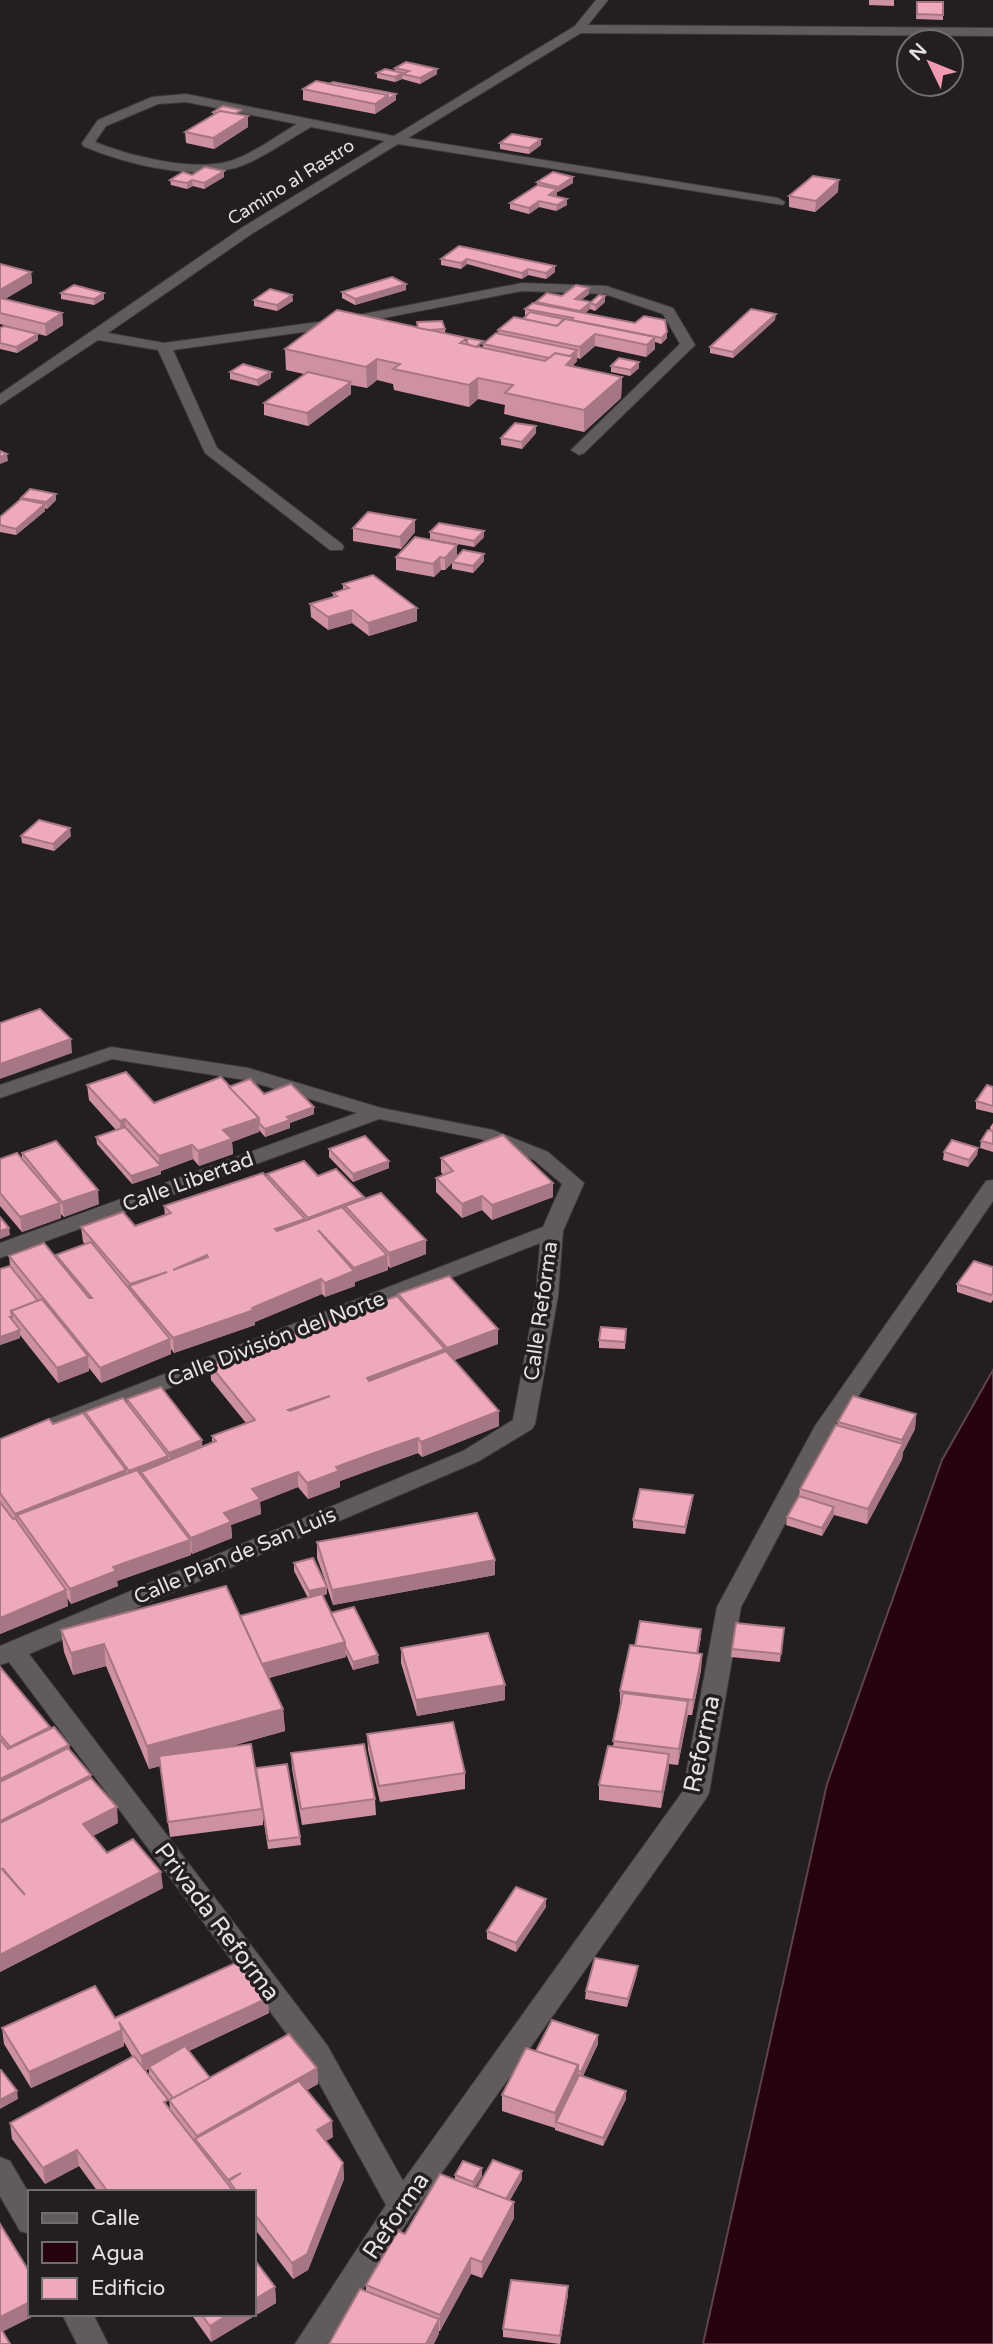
<svg xmlns="http://www.w3.org/2000/svg" width="993" height="2344" font-family="'Varela Round',sans-serif">
	<style>
		.water { fill: #26010e; stroke: #5f444e; stroke-width: 2 }
		.lines { fill: none; stroke-linecap: round; stroke-linejoin: round }
		.minor-casing { stroke: #3d393a; stroke-width: 2 }
		.minor { fill: #615b5c; fill-rule: evenodd }
		.wall { fill: #ce91a2; fill-rule: evenodd }
		.shaded-wall { fill: #a77684 }
		.building { fill: #efa9bc; stroke: #a77684; stroke-width: 2; fill-rule: evenodd }
		.labels { text-anchor: middle; dominant-baseline: central; stroke-width: 7; stroke-linejoin: round; paint-order: stroke }
		.far-street-label { font-size: 18px; fill: #e5e1e2; stroke: #231f20 }
		.street-label { font-size: 21px; fill: #e5e1e2; stroke: #231f20 }
		.near-street-label { font-size: 24px; fill: #e5e1e2; stroke: #231f20 }
	</style>
	<rect width="100%" height="100%" fill="#231f20"/>
	<polygon class="water" points="993,1370 993,2344 703,2344 827,1784 942,1460"/>
	<g class="lines">
		<g class="minor-casing">
			<g id="minor">
				<path d="M596 0H608L588 25 993 28V36L581 33 408 138 778 198 785 202 783 205 398 144 253 233 108 333 164 343 333 320 522 283 606 286 673 308 695 345 584 453 579 455 571 450 574 447 680 344 663 314 605 294 522 291 333 328 173 350 217 448 342 544 344 547 342 550H330L205 453 158 350 98 340 0 405V394L243 227 385 141 311 127C289 139 259 161 235 168 190 180 125 164 83 146L82 143 98 120 152 97 186 94 394 136 575 26ZM186 102 297 124C276 136 253 154 230 161 194 172 129 156 95 142L106 126 158 104Z"/>
				<polygon points="111,1047 248,1068 381,1108 493,1130 548,1152 584,1183 563,1231 558,1296 535,1424 532,1429 479,1461 29,1654 327,2045 403,2181 683,1791 717,1607 815,1426 986,1181 993,1180 993,1201 833,1433 741,1607 709,1793 705,1800 412,2215 327,2344 295,2344 386,2205 307,2061 9,1662 0,1665 0,1646 463,1451 513,1420 536,1296 540,1243 65,1429 57,1432 49,1429 46,1424 49,1419 543,1227 562,1184 534,1160 481,1139 379,1119 0,1258 0,1243 357,1113 245,1080 112,1059 0,1098 0,1085"/>
				<polygon points="0,2157 10,2161 30,2195 30,2234 20,2231 0,2196"/>
				<polygon points="62,2314 93,2314 108,2344 77,2344"/>
			</g>
		</g>
		<use href="#minor" class="minor"/>
	</g>
	<g class="wall">
		<polygon points="869,0 894,0 894,6 869,5"/>
		<polygon points="917,2 943,2 943,20 916,19"/>
		<polygon points="395,68 437,69 437,74 420,84 402,79 395,82 377,78 377,73 395,71"/>
		<polygon points="303,89 396,94 396,100 375,114 303,100"/>
		<polygon points="213,112 242,115 248,127 214,149 186,143 185,132 213,115"/>
		<polygon points="500,143 541,145 529,154 500,149"/>
		<polygon points="192,175 224,177 204,189 193,186 187,189 171,185 170,180"/>
		<polygon points="537,182 573,183 557,192 557,195 556,196 567,205 556,211 539,207 529,214 510,209 510,203 537,186"/>
		<polygon points="838,192 815,212 789,207 789,196"/>
		<polygon points="459,246 555,266 555,272 546,279 528,275 522,279 467,264 461,269 441,265 441,259"/>
		<polygon points="0,264 31,272 32,283 5,299 62,313 63,325 46,336 0,324"/>
		<polygon points="406,284 406,290 355,305 342,298 342,292"/>
		<polygon points="589,288 589,294 581,300 591,302 605,296 605,302 595,311 590,309 585,313 667,338 661,344 655,342 655,349 646,357 595,346 580,359 577,358 577,361 574,364 574,367 622,377 621,398 584,432 504,414 505,405 478,399 469,407 394,390 393,384 377,380 367,388 351,385 351,394 308,426 264,415 264,403 304,374 286,370 285,349 417,327 417,322 445,329 445,333 483,348 483,344 498,333 498,330 523,319 527,315 525,315 525,309 536,303 536,302 562,296"/>
		<polygon points="61,293 104,293 104,299 94,305 61,299"/>
		<polygon points="292,295 293,301 277,311 254,306 254,300"/>
		<polygon points="775,320 733,358 710,353 710,347"/>
		<polygon points="0,328 38,334 38,340 17,353 0,349"/>
		<polygon points="639,362 639,368 630,376 611,372 611,366"/>
		<polygon points="230,372 271,372 271,378 258,386 230,379"/>
		<polygon points="536,433 522,449 501,445 501,438"/>
		<polygon points="21,498 56,500 47,509 45,508 45,511 16,535 0,532 0,517 21,500"/>
		<polygon points="353,528 415,532 401,549 353,541"/>
		<polygon points="430,532 484,537 474,547 430,539"/>
		<polygon points="457,545 457,557 484,554 484,561 473,573 452,569 452,563 445,570 441,570 434,577 396,570 396,557"/>
		<polygon points="343,584 417,608 417,621 369,636 352,623 328,630 311,617 310,604 333,597 333,593 343,590"/>
		<polygon points="21,836 71,836 54,851 22,843"/>
		<polygon points="87,1085 154,1103 229,1087 264,1094 314,1107 314,1114 290,1123 290,1128 265,1137 259,1130 259,1132 232,1142 233,1154 199,1166 193,1159 161,1171 161,1174 132,1184 97,1144 96,1137 116,1130 89,1100"/>
		<polygon points="993,1087 993,1113 976,1109 976,1101"/>
		<polygon points="993,1123 993,1152 980,1148 981,1141 990,1130 990,1127"/>
		<polygon points="978,1148 977,1155 968,1167 943,1160 944,1152"/>
		<polygon points="329,1149 389,1168 353,1182 329,1157"/>
		<polygon points="22,1153 99,1204 64,1217 61,1214 61,1218 22,1232 0,1206 0,1159 22,1158"/>
		<polygon points="441,1158 553,1197 492,1220 482,1210 462,1218 436,1192 436,1178 443,1175 441,1172"/>
		<polygon points="267,1174 318,1176 364,1197 364,1199 426,1254 390,1268 388,1266 388,1270 355,1282 355,1286 325,1297 322,1294 255,1322 255,1325 174,1353 171,1349 171,1354 101,1383 89,1368 89,1371 58,1383 20,1335 20,1338 0,1345 0,1269 10,1266 9,1256 57,1259 56,1255 85,1244 83,1242 81,1227 135,1226 165,1215 164,1206 267,1178"/>
		<polygon points="993,1267 993,1300 991,1303 957,1292 957,1284"/>
		<polygon points="398,1294 498,1344 454,1360 499,1411 499,1426 422,1457 418,1453 378,1467 340,1481 340,1487 308,1499 298,1487 260,1502 261,1514 231,1525 232,1538 192,1554 191,1552 191,1555 117,1581 118,1586 71,1604 67,1598 68,1606 0,1634 0,1439 85,1416 85,1412 128,1404 127,1399 202,1440 202,1446 212,1442 212,1436 246,1423 211,1380 210,1365 399,1298"/>
		<polygon points="626,1329 625,1349 599,1348 599,1340"/>
		<polygon points="916,1414 915,1429 903,1452 902,1459 867,1524 834,1515 822,1536 786,1525 787,1517 799,1496 800,1489 838,1425 838,1422"/>
		<polygon points="693,1495 692,1503 685,1534 633,1528 633,1520"/>
		<polygon points="317,1542 495,1575 333,1605 327,1587 327,1594 322,1596 331,1613 379,1663 353,1670 346,1654 346,1657 269,1678 283,1709 285,1731 227,1747 256,1769 300,1837 301,1845 268,1849 263,1816 263,1825 170,1837 160,1766 149,1769 106,1666 73,1675 64,1652 61,1630 240,1616 308,1598 294,1571 294,1563 327,1586 317,1558"/>
		<polygon points="784,1628 780,1662 731,1657 732,1649"/>
		<polygon points="701,1637 698,1654 702,1654 701,1670 692,1715 688,1715 678,1765 669,1764 661,1808 599,1800 599,1785 613,1746 620,1706 620,1691 635,1646"/>
		<polygon points="401,1648 505,1700 417,1716 401,1663"/>
		<polygon points="0,1667 51,1729 69,1745 70,1750 91,1778 118,1823 93,1836 107,1853 163,1888 0,1972"/>
		<polygon points="367,1734 465,1773 465,1789 380,1802 368,1750"/>
		<polygon points="291,1753 375,1799 376,1815 302,1825 292,1769"/>
		<polygon points="546,1907 516,1952 487,1939 487,1931"/>
		<polygon points="637,1974 627,2007 585,1999 586,1991"/>
		<path d="M269 2013 189 2051 210 2078 317 2068 318 2084 307 2090 333 2137 326 2141 343 2163 344 2179 308 2270 293 2279 254 2228V2192H98L79 2166 45 2184 12 2139 10 2123 132 2056 124 2042V2046L31 2088 4 2044 2 2028 115 2018ZM149 2069V2075L169 2100 170 2109 145 2071Z"/>
		<polygon points="598,2044 583,2076 626,2091 626,2099 603,2146 555,2130 555,2127 555,2128 502,2111 502,2095 536,2051"/>
		<polygon points="522,2171 522,2179 510,2200 514,2202 514,2218 482,2278 471,2274 440,2331 439,2331 439,2334 366,2291 366,2285 405,2234 455,2180 455,2175 482,2176 475,2187 477,2188"/>
		<polygon points="568,2286 568,2294 560,2344 503,2337 503,2329"/>
		<polygon points="275,2287 276,2303 211,2342 191,2314 254,2314"/>
	</g>
	<g class="shaded-wall">
		<polygon points="437,69 437,74 420,84 420,78"/>
		<polygon points="403,73 402,79 395,82 395,77"/>
		<polygon points="396,94 396,100 375,114 375,104 388,95"/>
		<polygon points="248,116 248,127 214,149 213,138"/>
		<polygon points="541,139 541,145 529,154 529,148"/>
		<polygon points="224,171 224,177 204,189 204,183"/>
		<polygon points="573,177 573,183 558,192 558,187"/>
		<polygon points="192,180 193,186 187,189 187,183"/>
		<polygon points="839,180 838,192 815,212 816,201"/>
		<polygon points="557,189 557,195 549,200 549,195"/>
		<polygon points="567,199 567,205 556,211 557,205"/>
		<polygon points="539,201 539,207 529,214 529,208"/>
		<polygon points="467,259 467,264 461,269 461,263"/>
		<polygon points="555,266 555,272 546,279 546,273"/>
		<polygon points="528,269 528,275 522,279 522,273"/>
		<polygon points="31,272 32,283 0,302 0,290"/>
		<polygon points="406,284 406,290 355,305 355,299"/>
		<polygon points="589,288 589,294 575,305 575,299"/>
		<polygon points="104,293 104,299 94,305 94,299"/>
		<polygon points="292,295 293,301 277,311 277,305"/>
		<polygon points="605,296 605,302 595,311 596,305"/>
		<polygon points="590,303 590,309 580,317 580,311"/>
		<polygon points="62,313 63,325 46,336 45,324"/>
		<polygon points="776,314 775,320 733,358 733,352"/>
		<polygon points="667,332 667,338 661,344 662,338"/>
		<polygon points="38,334 38,340 17,353 16,347"/>
		<polygon points="595,334 595,346 580,359 580,347"/>
		<polygon points="655,337 655,349 646,357 647,345"/>
		<polygon points="577,350 577,361 574,364 574,378 564,361"/>
		<polygon points="377,359 377,380 367,388 366,367"/>
		<polygon points="639,362 639,368 630,376 631,370"/>
		<polygon points="271,372 271,378 258,386 257,380"/>
		<polygon points="622,377 621,398 584,432 584,410"/>
		<polygon points="478,378 478,399 469,407 469,385"/>
		<polygon points="351,382 351,394 308,426 307,413"/>
		<polygon points="536,426 536,433 522,449 522,442"/>
		<polygon points="7,454 8,461 0,464 0,457"/>
		<polygon points="56,494 56,500 47,509 46,502"/>
		<polygon points="45,504 45,511 16,535 16,529"/>
		<polygon points="415,520 415,532 401,549 400,537"/>
		<polygon points="484,531 484,537 474,547 474,541"/>
		<polygon points="457,545 457,558 445,570 445,558"/>
		<polygon points="484,554 484,561 473,573 473,566"/>
		<polygon points="440,557 441,570 434,577 433,564"/>
		<polygon points="417,608 417,621 369,636 368,623"/>
		<polygon points="352,610 352,623 328,630 328,617"/>
		<polygon points="70,828 71,836 54,851 53,844"/>
		<polygon points="71,1039 72,1053 0,1079 0,1064"/>
		<polygon points="314,1107 314,1114 290,1123 290,1128 265,1137 265,1129 287,1117"/>
		<polygon points="259,1118 259,1132 232,1142 233,1154 199,1166 198,1151 223,1130"/>
		<polygon points="125,1119 126,1134 121,1136 120,1121"/>
		<polygon points="192,1145 193,1159 161,1171 161,1174 132,1184 131,1176 159,1167 159,1156"/>
		<polygon points="978,1148 977,1155 968,1167 969,1160"/>
		<polygon points="389,1161 389,1168 353,1182 353,1174"/>
		<polygon points="553,1183 553,1197 492,1220 492,1205"/>
		<polygon points="98,1190 99,1204 64,1217 62,1202"/>
		<polygon points="482,1196 482,1210 462,1218 462,1204"/>
		<polygon points="364,1197 365,1212 345,1206 345,1219 308,1233 308,1218"/>
		<polygon points="60,1203 61,1218 22,1232 20,1217"/>
		<polygon points="305,1219 305,1234 276,1244 275,1229"/>
		<polygon points="9,1228 10,1235 0,1239 0,1231"/>
		<polygon points="426,1240 426,1254 390,1268 389,1253"/>
		<polygon points="387,1255 388,1270 355,1282 355,1286 325,1297 325,1283 354,1271 354,1268"/>
		<polygon points="321,1279 322,1294 255,1322 255,1325 174,1353 173,1338 252,1308"/>
		<polygon points="498,1329 498,1344 447,1363 447,1348"/>
		<polygon points="20,1330 20,1338 0,1345 0,1337"/>
		<polygon points="170,1339 171,1354 101,1383 100,1368"/>
		<polygon points="445,1349 445,1364 367,1393 367,1378"/>
		<polygon points="88,1356 89,1371 58,1383 57,1368"/>
		<polygon points="499,1411 499,1426 422,1457 421,1442"/>
		<polygon points="916,1414 915,1429 903,1452 902,1459 867,1524 868,1509 902,1447 902,1440"/>
		<polygon points="418,1438 418,1453 340,1481 340,1487 308,1499 307,1483 336,1467"/>
		<polygon points="202,1440 203,1455 170,1468 169,1453"/>
		<polygon points="168,1456 169,1471 141,1472 142,1482 130,1486 129,1471"/>
		<polygon points="126,1470 128,1485 17,1515 19,1528 16,1529 15,1514"/>
		<polygon points="298,1472 298,1487 260,1502 261,1514 231,1525 232,1538 192,1554 191,1538 252,1489"/>
		<polygon points="693,1495 692,1503 685,1534 685,1527"/>
		<polygon points="834,1507 834,1515 822,1536 822,1528"/>
		<polygon points="190,1540 191,1555 117,1581 118,1586 71,1604 70,1589 113,1567"/>
		<polygon points="495,1560 495,1575 333,1605 332,1590"/>
		<polygon points="327,1587 327,1594 309,1599 309,1591"/>
		<polygon points="66,1590 68,1606 0,1634 0,1618"/>
		<polygon points="345,1642 346,1657 261,1680 261,1665"/>
		<polygon points="104,1644 106,1666 73,1675 71,1653"/>
		<polygon points="702,1654 701,1670 692,1715 693,1700"/>
		<polygon points="378,1655 379,1663 353,1670 353,1662"/>
		<polygon points="505,1685 505,1700 417,1716 416,1700"/>
		<polygon points="688,1701 687,1717 678,1765 679,1749"/>
		<polygon points="283,1709 285,1731 161,1766 159,1756 160,1766 149,1769 147,1746"/>
		<polygon points="50,1727 52,1742 11,1762 10,1747"/>
		<polygon points="69,1745 71,1761 0,1796 0,1779"/>
		<polygon points="669,1754 669,1769 661,1808 662,1792"/>
		<polygon points="91,1775 93,1791 0,1838 0,1821"/>
		<polygon points="117,1807 118,1823 85,1840 83,1824"/>
		<polygon points="161,1872 163,1888 0,1972 0,1955"/>
		<polygon points="546,1899 546,1907 516,1952 516,1943"/>
		<polygon points="638,1966 637,1974 627,2007 628,1999"/>
		<polygon points="268,1998 269,2013 150,2069 149,2067 149,2069 143,2072 141,2056"/>
		<polygon points="122,2030 124,2046 31,2088 29,2072"/>
		<polygon points="598,2035 598,2044 581,2080 581,2072"/>
		<polygon points="578,2065 578,2081 556,2122 555,2128 555,2113"/>
		<polygon points="317,2068 318,2084 203,2149 198,2142 197,2136"/>
		<polygon points="17,2091 18,2099 0,2109 0,2100"/>
		<polygon points="626,2091 626,2099 603,2146 603,2138"/>
		<polygon points="332,2121 333,2137 317,2146 317,2130"/>
		<polygon points="77,2150 79,2166 45,2184 43,2168"/>
		<polygon points="343,2163 344,2179 308,2270 293,2279 292,2263"/>
		<polygon points="482,2168 482,2176 473,2191 473,2182"/>
		<polygon points="522,2171 522,2179 503,2212 503,2204"/>
		<polygon points="514,2202 514,2218 482,2278 482,2262"/>
		<polygon points="471,2258 471,2274 440,2331 440,2315"/>
		<polygon points="568,2286 568,2294 560,2344 560,2336"/>
		<polygon points="275,2287 276,2303 211,2342 210,2326 229,2314 254,2314 254,2300"/>
		<polygon points="30,2302 30,2314 38,2314 0,2333 0,2317"/>
		<polygon points="439,2319 439,2334 434,2344 426,2344"/>
	</g>
	<g class="building">
		<polygon points="917,2 943,2 943,15 917,14"/>
		<polygon points="406,62 437,69 420,78 402,74 409,71 395,68"/>
		<polygon points="385,69 403,73 395,77 377,73"/>
		<polygon points="316,81 388,95 375,104 303,89"/>
		<polygon points="333,82 396,94 388,99 388,95 329,84"/>
		<polygon points="223,106 241,110 235,114 220,111 217,113 213,112"/>
		<polygon points="220,111 248,116 213,138 185,132"/>
		<polygon points="512,134 541,139 529,148 500,143"/>
		<polygon points="205,167 224,171 204,183 192,180 187,183 170,180 183,172 192,175"/>
		<polygon points="553,172 573,177 558,187 537,182"/>
		<polygon points="813,176 839,180 816,201 789,196"/>
		<polygon points="538,185 557,189 549,195 567,199 557,205 539,201 529,208 510,203"/>
		<polygon points="459,246 555,266 546,273 528,269 522,273 467,259 461,263 441,259"/>
		<polygon points="0,264 31,272 0,290"/>
		<polygon points="392,277 406,284 355,299 342,292"/>
		<polygon points="74,285 104,293 94,299 61,293"/>
		<polygon points="576,285 589,288 575,299 591,302 580,311 536,302 547,293 562,296"/>
		<polygon points="270,289 292,295 277,305 254,300"/>
		<polygon points="599,295 605,296 596,305 590,303"/>
		<polygon points="0,298 62,313 45,324 0,313"/>
		<polygon points="533,303 635,323 644,316 665,320 667,332 662,338 571,320 573,318 525,309"/>
		<polygon points="751,309 776,314 733,352 710,347"/>
		<polygon points="337,310 467,338 460,343 545,361 555,353 574,357 566,365 622,377 584,410 505,393 513,385 478,378 469,385 393,369 400,364 377,359 366,367 285,349"/>
		<polygon points="530,312 564,319 557,326 523,319"/>
		<polygon points="514,317 557,326 565,319 655,337 647,345 595,334 580,347 498,330"/>
		<polygon points="442,321 445,329 429,330 418,328 417,322"/>
		<polygon points="4,326 38,334 16,347 0,343 0,328"/>
		<polygon points="496,333 577,350 570,356 555,353 549,358 483,344"/>
		<polygon points="467,338 483,341 476,347 467,344"/>
		<polygon points="619,358 639,362 631,370 611,366"/>
		<polygon points="243,364 271,372 257,380 230,372"/>
		<polygon points="308,372 351,382 307,413 264,403"/>
		<polygon points="515,423 536,426 522,442 501,438"/>
		<polygon points="0,451 7,454 0,457"/>
		<polygon points="30,489 56,494 46,502 21,498"/>
		<polygon points="21,499 45,504 16,529 0,525 0,517"/>
		<polygon points="368,512 415,520 400,537 353,528"/>
		<polygon points="439,523 484,531 474,541 430,532"/>
		<polygon points="415,537 457,545 445,558 440,557 433,564 396,557"/>
		<polygon points="463,550 484,554 473,566 452,562"/>
		<polygon points="373,575 417,608 368,623 352,610 328,617 310,604 337,596 333,593 349,588 343,584"/>
		<polygon points="39,820 70,828 53,844 21,836"/>
		<polygon points="40,1009 71,1039 0,1064 0,1023"/>
		<polygon points="126,1072 154,1103 221,1077 259,1118 223,1130 232,1139 198,1151 192,1145 159,1156 125,1119 120,1121 87,1085"/>
		<polygon points="250,1079 264,1094 291,1084 314,1107 287,1117 290,1120 265,1129 259,1123 259,1118 229,1087"/>
		<polygon points="987,1085 993,1087 993,1106 976,1101"/>
		<polygon points="125,1127 161,1166 131,1176 96,1137"/>
		<polygon points="988,1130 993,1131 993,1144 981,1141"/>
		<polygon points="503,1135 553,1183 492,1205 482,1196 462,1204 436,1178 453,1171 441,1158"/>
		<polygon points="365,1136 389,1161 353,1174 329,1149"/>
		<polygon points="952,1140 978,1148 969,1160 944,1152"/>
		<polygon points="56,1141 98,1190 62,1202 22,1153"/>
		<polygon points="17,1153 60,1203 20,1217 0,1193 0,1159"/>
		<polygon points="304,1161 318,1176 336,1169 364,1197 308,1218 267,1174"/>
		<path d="M263 1173 305 1219 275 1229 277 1231 342 1207 387 1255 354 1268 318 1230 354 1271 325 1283 321 1279 252 1308 254 1310 173 1338 129 1286 167 1272 130 1284 81 1227 123 1212 135 1226 171 1213 164 1206ZM207 1255 208 1257 173 1270Z"/>
		<polygon points="381,1193 426,1240 389,1253 345,1206"/>
		<polygon points="0,1217 9,1228 0,1231"/>
		<polygon points="91,1242 170,1339 100,1368 9,1256 44,1243 89,1298 92,1298 56,1255"/>
		<polygon points="974,1261 993,1267 993,1293 991,1295 957,1284"/>
		<polygon points="10,1266 38,1301 11,1311 12,1317 10,1317 20,1330 0,1337 0,1269"/>
		<polygon points="449,1276 498,1329 447,1348 398,1294"/>
		<path d="M397 1296 445 1349 367 1378 369 1381 446 1351 499 1411 421 1442 418 1438 377 1452 336 1467 339 1471 307 1483 298 1472 252 1489 260 1499 224 1513 231 1522 191 1538 141 1472 216 1441 212 1436 255 1420 210 1365ZM330 1396 290 1411 288 1410Z"/>
		<polygon points="42,1299 88,1356 57,1368 11,1311"/>
		<polygon points="601,1327 626,1329 625,1342 599,1340"/>
		<polygon points="161,1387 202,1440 169,1453 127,1399"/>
		<polygon points="853,1396 916,1414 902,1440 838,1422"/>
		<polygon points="123,1398 168,1456 129,1471 85,1412"/>
		<polygon points="83,1413 126,1470 15,1514 0,1493 0,1439 49,1419 53,1424"/>
		<polygon points="836,1425 903,1444 868,1509 800,1489"/>
		<polygon points="137,1470 190,1540 113,1567 116,1571 70,1589 17,1515"/>
		<polygon points="640,1489 693,1495 685,1527 633,1520"/>
		<polygon points="799,1496 834,1507 822,1528 787,1517"/>
		<polygon points="0,1502 13,1519 15,1518 66,1590 0,1618"/>
		<polygon points="477,1513 495,1560 332,1590 317,1542"/>
		<polygon points="313,1558 327,1587 309,1591 294,1563"/>
		<polygon points="226,1586 283,1709 147,1746 104,1644 71,1653 61,1630"/>
		<polygon points="322,1594 345,1642 262,1664 240,1616"/>
		<polygon points="354,1607 378,1655 353,1662 345,1646 345,1642 331,1613"/>
		<polygon points="640,1621 701,1629 697,1654 635,1646"/>
		<polygon points="736,1623 784,1628 781,1654 732,1649"/>
		<polygon points="488,1633 505,1685 416,1700 401,1648"/>
		<polygon points="630,1645 702,1654 693,1700 620,1691"/>
		<polygon points="0,1667 50,1727 10,1747 0,1735"/>
		<polygon points="623,1693 688,1701 679,1749 613,1741"/>
		<polygon points="453,1722 465,1773 379,1786 367,1734"/>
		<polygon points="54,1727 69,1745 0,1779 0,1739 8,1749"/>
		<polygon points="251,1744 262,1809 168,1822 159,1756"/>
		<polygon points="364,1744 375,1799 301,1809 291,1753"/>
		<polygon points="608,1746 669,1754 662,1792 599,1785"/>
		<polygon points="68,1748 91,1775 0,1821 0,1782"/>
		<polygon points="287,1764 300,1837 268,1841 256,1768"/>
		<path d="M91 1778 117 1807 83 1824 107 1853 133 1839 161 1872 0 1955V1823ZM2 1869H3L25 1895Z"/>
		<polygon points="516,1887 546,1899 516,1943 487,1931"/>
		<polygon points="595,1958 638,1966 628,1999 586,1991"/>
		<polygon points="242,1960 268,1998 141,2056 119,2022 122,2030 29,2072 2,2028 95,1986 115,2018"/>
		<polygon points="552,2020 598,2035 581,2072 578,2071 578,2065 536,2051"/>
		<polygon points="289,2034 317,2068 197,2136 169,2100"/>
		<polygon points="185,2046 210,2078 173,2098 149,2067"/>
		<polygon points="526,2048 578,2065 555,2113 502,2095"/>
		<polygon points="134,2056 168,2100 164,2102 234,2192 108,2192 77,2150 43,2168 10,2123"/>
		<polygon points="0,2070 1,2070 17,2091 0,2100"/>
		<polygon points="579,2075 626,2091 603,2138 556,2122"/>
		<polygon points="299,2081 332,2121 317,2130 343,2163 307,2254 292,2263 254,2213 254,2192 237,2192 229,2181 241,2173 228,2180 195,2139"/>
		<polygon points="493,2160 522,2171 506,2199 477,2188"/>
		<polygon points="463,2161 482,2168 473,2182 455,2175"/>
		<polygon points="440,2174 514,2202 482,2262 471,2258 440,2315 366,2285 398,2231 405,2234"/>
		<polygon points="0,2224 30,2273 30,2302 0,2317"/>
		<polygon points="254,2259 275,2287 254,2300"/>
		<polygon points="511,2280 568,2286 560,2336 503,2329"/>
		<polygon points="360,2289 439,2319 426,2344 329,2344"/>
		<polygon points="201,2314 229,2314 210,2326"/>
		<polygon points="0,2327 10,2344 0,2344"/>
	</g>
	<g class="labels">
		<g class="far-street-label">
			<text transform="translate(291 182) rotate(-32)">Camino al Rastro</text>
		</g>
		<g class="street-label">
			<text transform="translate(188 1182) rotate(-20)">Calle Libertad</text>
			<text transform="translate(541 1311) rotate(-82)">Calle Reforma</text>
			<text transform="translate(276 1339) rotate(-21)">Calle División del Norte</text>
			<text transform="translate(235 1556) rotate(-23)">Calle Plan de San Luis</text>
		</g>
		<g class="near-street-label">
			<text transform="translate(702 1744) rotate(-78)">Reforma</text>
			<text transform="translate(217 1922) rotate(53)">Privada Reforma</text>
			<text transform="translate(396 2216) rotate(-56)">Reforma</text>
		</g>
	</g>
	<rect x="28" y="2190" width="228" height="126" fill="#231f20" stroke="#716d6e" stroke-width="2"/>
	<rect x="42" y="2213" width="35" height="10" fill="#615b5c" stroke="#716d6e" stroke-width="2"/>
	<text x="91" y="2225" font-size="21" fill="#e5e1e2">Calle</text>
	<rect x="42" y="2242" width="35" height="21" fill="#26010e" stroke="#716d6e" stroke-width="2"/>
	<text x="91" y="2260" font-size="21" fill="#e5e1e2">Agua</text>
	<rect x="42" y="2278" width="35" height="21" fill="#efa9bc" stroke="#716d6e" stroke-width="2"/>
	<text x="91" y="2295" font-size="21" fill="#e5e1e2">Edificio</text>
	<g transform="translate(930 63) rotate(313)"><circle r="33" fill="#231f20" stroke="#716d6e" stroke-width="2"/>
	<path d="M0-5L12 26L0 18L-12 26Z" fill="#f19ab2"/>
	<text y="-10" font-size="19" font-weight="bold" text-anchor="middle" fill="#e5e1e2">N</text>
	</g>
</svg>
